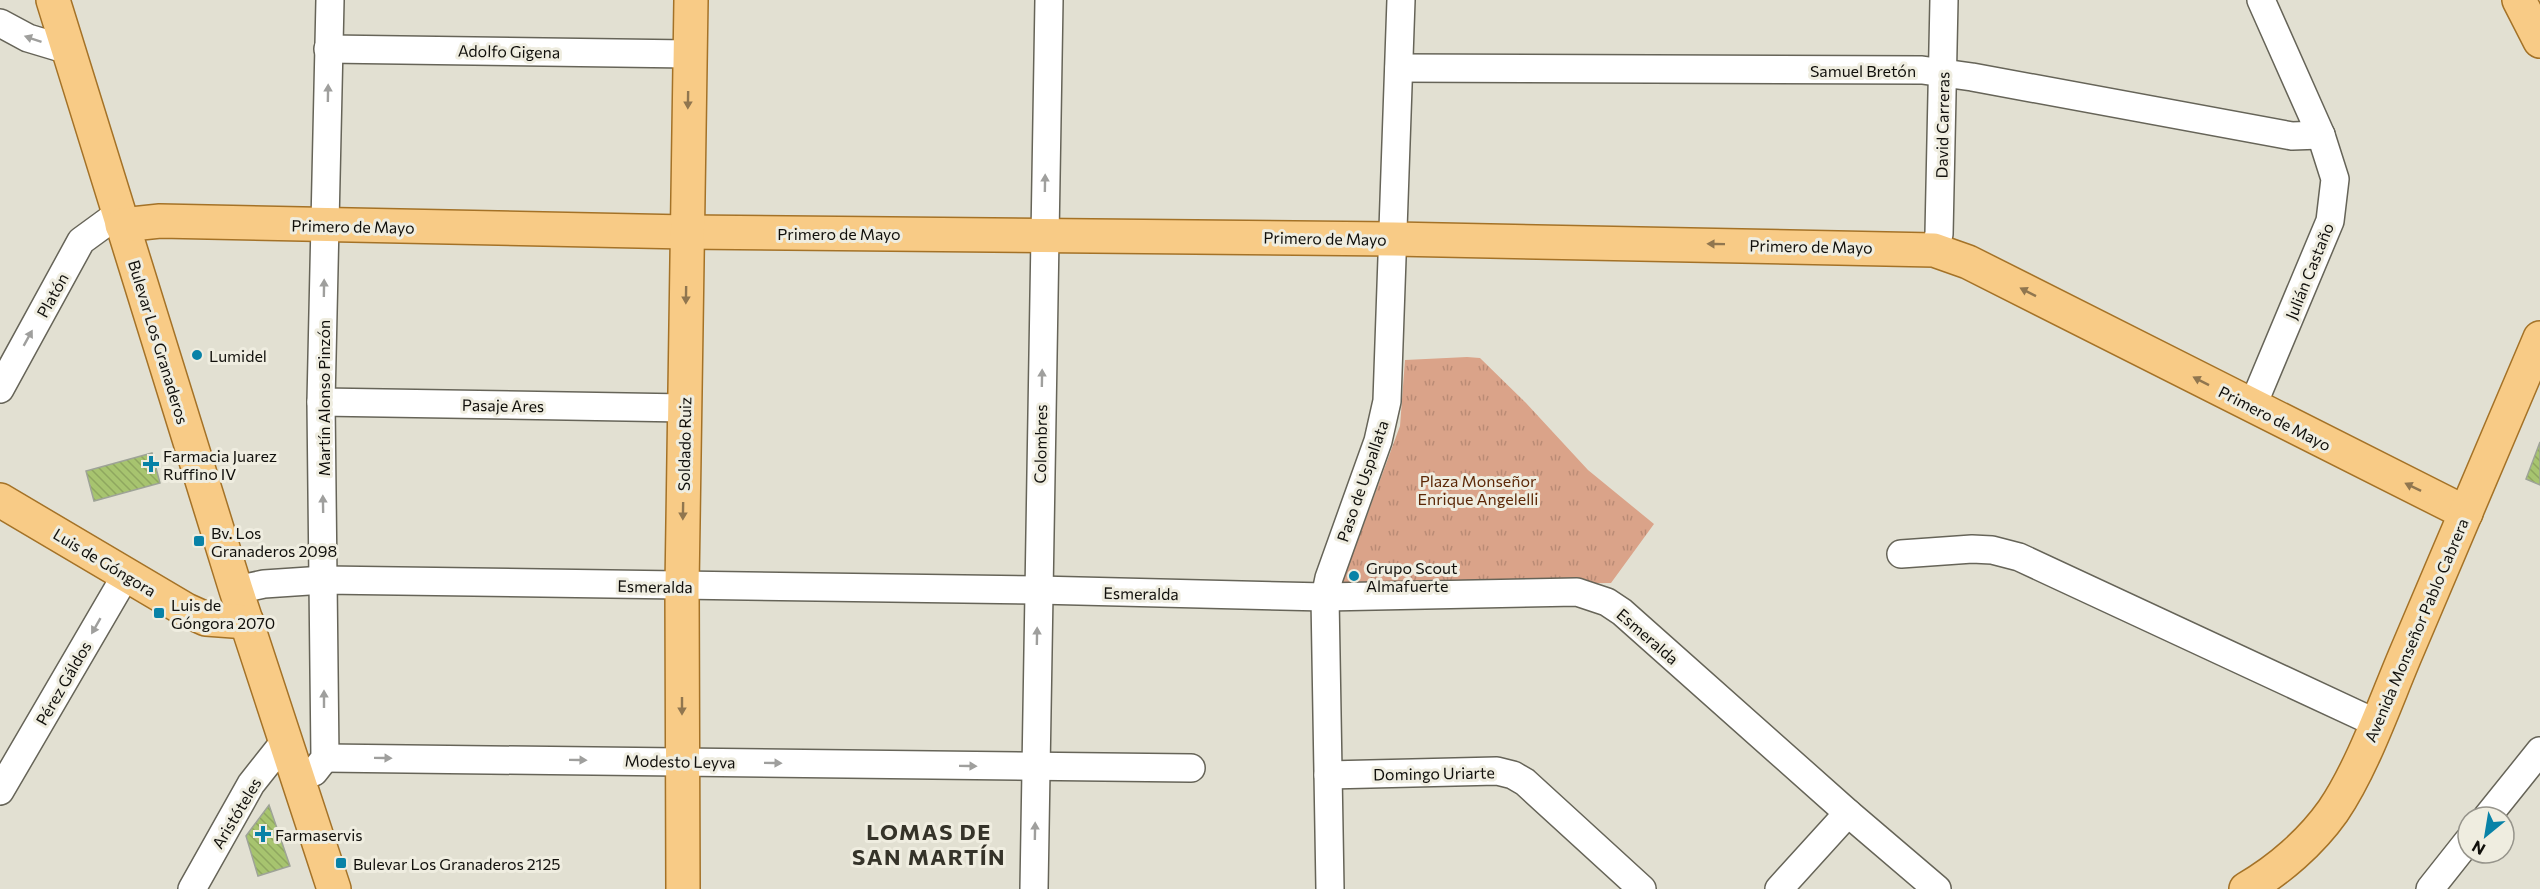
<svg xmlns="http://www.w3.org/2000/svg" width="2540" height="889" font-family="Commissioner,sans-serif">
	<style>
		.park { fill: url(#park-tufts) }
		.building { fill: url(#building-back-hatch); stroke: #9ea397; stroke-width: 1.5 }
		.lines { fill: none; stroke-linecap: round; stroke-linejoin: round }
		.minor-casing { stroke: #666458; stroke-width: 30 }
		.major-casing { stroke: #a47227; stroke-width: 36 }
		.minor { stroke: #fff; stroke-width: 27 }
		.major { stroke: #f8cb86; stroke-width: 33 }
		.oneway { fill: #9f9f9d }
		.oneway2 { fill: #90764f }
		.poi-dot { fill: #0882a7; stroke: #efede0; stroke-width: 2 }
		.labels { text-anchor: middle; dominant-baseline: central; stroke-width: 6; stroke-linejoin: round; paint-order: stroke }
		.street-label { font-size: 16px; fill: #100f0b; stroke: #efede0 }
		.poi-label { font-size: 16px; fill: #100f0b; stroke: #efede0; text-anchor: start }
		.park-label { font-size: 16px; fill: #5c2807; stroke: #efede0 }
		.district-label { font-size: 22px; font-weight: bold; letter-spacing: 1.5px; fill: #353329; stroke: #efede0 }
	</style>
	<defs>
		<pattern id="park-tufts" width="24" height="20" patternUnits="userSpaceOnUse" patternTransform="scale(1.5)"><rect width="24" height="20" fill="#daa389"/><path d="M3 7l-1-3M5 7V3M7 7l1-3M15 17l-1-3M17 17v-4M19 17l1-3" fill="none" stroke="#ba8b75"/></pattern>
		<pattern id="building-back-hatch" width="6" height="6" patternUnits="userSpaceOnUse" patternTransform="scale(1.5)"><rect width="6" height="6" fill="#a7c46f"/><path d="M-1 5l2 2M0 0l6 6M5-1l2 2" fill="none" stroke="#8fa75f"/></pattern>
	</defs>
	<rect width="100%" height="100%" fill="#e2e0d2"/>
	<polygon class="park" points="1467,357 1480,358 1526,403 1588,470 1654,524 1611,583 1341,586 1400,426 1405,360"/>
	<g class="building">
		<polygon points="2540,442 2540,485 2526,479"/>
		<polygon points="152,453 160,483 94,501 86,471"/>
		<polygon points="269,805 290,866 258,876 246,836"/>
	</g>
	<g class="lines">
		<g class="minor-casing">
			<g id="minor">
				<polyline points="0,23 28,38 68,50"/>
				<polyline points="328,49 689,54"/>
				<polyline points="1399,68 1922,70 1972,77 2292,136 2321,135"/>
				<polyline points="1934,250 1939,234 1944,0"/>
				<polyline points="0,389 81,241 118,214"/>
				<polyline points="321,402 685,408"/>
				<polyline points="2252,407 2330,221 2335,179 2321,135 2261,0"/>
				<polyline points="1901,554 1972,549 1992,550 2019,557 2376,723"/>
				<polyline points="236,590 264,584 324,580 1038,590 1325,597 1577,592 1607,602 1622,612 1848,813 1937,889"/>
				<polyline points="325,758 1191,768"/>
				<polyline points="314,772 325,758 321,402 330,0"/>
				<polyline points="1328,775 1497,771 1513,775 1525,782 1642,889"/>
				<polyline points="0,791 126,575"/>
				<polyline points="2487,817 2540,751"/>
				<polyline points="192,889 251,784 285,741"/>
				<polyline points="1034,889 1049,0"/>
				<polyline points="1330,889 1325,597 1329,578 1378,441 1387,401 1401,0"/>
				<polyline points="1779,889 1848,813"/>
				<polyline points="2430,889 2468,841"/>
			</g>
		</g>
		<g class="major-casing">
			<g id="major">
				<polyline points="53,0 236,590 334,889"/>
				<polyline points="2519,0 2540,41"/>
				<polyline points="122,225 160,221 686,232 1394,239 1934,250 1968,262 2466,513"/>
				<polyline points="0,500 186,610 206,619 247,622"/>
				<polyline points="683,889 682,587 691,0"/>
				<path d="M2246 889C2279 870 2311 842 2333 811 2363 767 2386 700 2407 651 2452 546 2496 442 2540 338"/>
			</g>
		</g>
		<use href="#minor" class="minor"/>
		<use href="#major" class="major"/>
	</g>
	<defs><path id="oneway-solid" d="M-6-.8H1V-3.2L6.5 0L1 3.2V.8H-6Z" transform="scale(1.5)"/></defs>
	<g class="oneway">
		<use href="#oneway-solid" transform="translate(33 39) rotate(-161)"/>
		<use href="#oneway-solid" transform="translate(328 93) rotate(-89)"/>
		<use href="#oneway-solid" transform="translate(1045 183) rotate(-89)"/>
		<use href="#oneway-solid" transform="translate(324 288) rotate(-89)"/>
		<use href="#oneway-solid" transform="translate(28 338) rotate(-61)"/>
		<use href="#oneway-solid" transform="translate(1042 378) rotate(-89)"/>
		<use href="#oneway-solid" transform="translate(323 504) rotate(-91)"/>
		<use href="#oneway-solid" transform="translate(96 626) rotate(120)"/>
		<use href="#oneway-solid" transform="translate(1037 636) rotate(-89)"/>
		<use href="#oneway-solid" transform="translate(324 699) rotate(-90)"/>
		<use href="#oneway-solid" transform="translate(383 758) rotate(1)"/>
		<use href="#oneway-solid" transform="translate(578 760) rotate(1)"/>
		<use href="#oneway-solid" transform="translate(773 763) rotate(1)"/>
		<use href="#oneway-solid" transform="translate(968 766) rotate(1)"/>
		<use href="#oneway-solid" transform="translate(1035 831) rotate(-89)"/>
	</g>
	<g class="oneway2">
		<use href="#oneway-solid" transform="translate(688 100) rotate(91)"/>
		<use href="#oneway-solid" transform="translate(1716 244) rotate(-179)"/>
		<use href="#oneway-solid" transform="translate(2028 292) rotate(-153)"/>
		<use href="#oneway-solid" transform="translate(686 295) rotate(91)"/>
		<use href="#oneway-solid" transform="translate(2201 381) rotate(-153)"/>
		<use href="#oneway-solid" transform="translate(2413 487) rotate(-154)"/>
		<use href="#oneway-solid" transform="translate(683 511) rotate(91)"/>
		<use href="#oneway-solid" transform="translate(682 706) rotate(90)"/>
	</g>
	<g class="poi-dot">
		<circle cx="197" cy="355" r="6"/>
		<path d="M148 455h6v6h6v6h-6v6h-6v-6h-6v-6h6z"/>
		<rect x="193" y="535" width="12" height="12" rx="3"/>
		<circle cx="1354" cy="576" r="6"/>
		<rect x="153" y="607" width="12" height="12" rx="3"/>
		<path d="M260 825h6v6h6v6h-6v6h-6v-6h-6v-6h6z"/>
		<rect x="335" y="857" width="12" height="12" rx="3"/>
	</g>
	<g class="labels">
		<g class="street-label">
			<text transform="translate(509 51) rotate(1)">Adolfo Gigena</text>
			<text x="1863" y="70">Samuel Bretón</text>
			<text transform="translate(1942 125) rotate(-89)">David Carreras</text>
			<text transform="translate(353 226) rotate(1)">Primero de Mayo</text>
			<text x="839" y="233">Primero de Mayo</text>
			<text transform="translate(1325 238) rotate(1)">Primero de Mayo</text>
			<text transform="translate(1811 246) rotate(1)">Primero de Mayo</text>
			<text transform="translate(2309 271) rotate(-68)">Julián Castaño</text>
			<text transform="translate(52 295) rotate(-61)">Platón</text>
			<text transform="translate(159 342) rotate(73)">Bulevar Los Granaderos</text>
			<text transform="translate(323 398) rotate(-90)">Martín Alonso Pinzón</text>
			<text transform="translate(503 405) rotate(1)">Pasaje Ares</text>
			<text transform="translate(2275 418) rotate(27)">Primero de Mayo</text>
			<text transform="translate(684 444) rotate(-89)">Soldado Ruiz</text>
			<text transform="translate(1040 444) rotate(-89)">Colombres</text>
			<text transform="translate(1362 481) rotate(-71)">Paso de Uspallata</text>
			<text transform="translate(105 562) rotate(31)">Luis de Góngora</text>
			<text transform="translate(655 586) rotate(1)">Esmeralda</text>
			<text transform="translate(1141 593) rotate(1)">Esmeralda</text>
			<text transform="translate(2416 630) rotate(-67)">Avenida Monseñor Pablo Cabrera</text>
			<text transform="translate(1648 636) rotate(41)">Esmeralda</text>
			<text transform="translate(63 683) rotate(-60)">Pérez Gáldos</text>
			<text transform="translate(680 761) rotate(1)">Modesto Leyva</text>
			<text transform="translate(1434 773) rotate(-1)">Domingo Uriarte</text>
			<text transform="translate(236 813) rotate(-59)">Aristóteles</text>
		</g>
		<g class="poi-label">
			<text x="209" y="355">Lumidel</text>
			<text x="163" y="455">Farmacia Juarez<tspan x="163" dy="18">Ruffino IV</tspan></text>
			<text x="211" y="532">Bv. Los<tspan x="211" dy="18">Granaderos 2098</tspan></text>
			<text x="1366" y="567">Grupo Scout<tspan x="1366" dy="18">Almafuerte</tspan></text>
			<text x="171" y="604">Luis de<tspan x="171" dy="18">Góngora 2070</tspan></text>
			<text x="275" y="834">Farmaservis</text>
			<text x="353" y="863">Bulevar Los Granaderos 2125</text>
		</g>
		<g class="park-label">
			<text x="1478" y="480">Plaza Monseñor<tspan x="1478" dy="18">Enrique Angelelli</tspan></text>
		</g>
		<g class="district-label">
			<text x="929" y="831">LOMAS DE<tspan x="929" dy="25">SAN MARTÍN</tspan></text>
		</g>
	</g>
	<g transform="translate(2486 835) rotate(210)"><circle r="28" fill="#efede0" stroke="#96948b" stroke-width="1.5"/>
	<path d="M0-4.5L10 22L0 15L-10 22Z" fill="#0882a7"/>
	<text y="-9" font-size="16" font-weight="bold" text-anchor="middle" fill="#100f0b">N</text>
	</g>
</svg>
